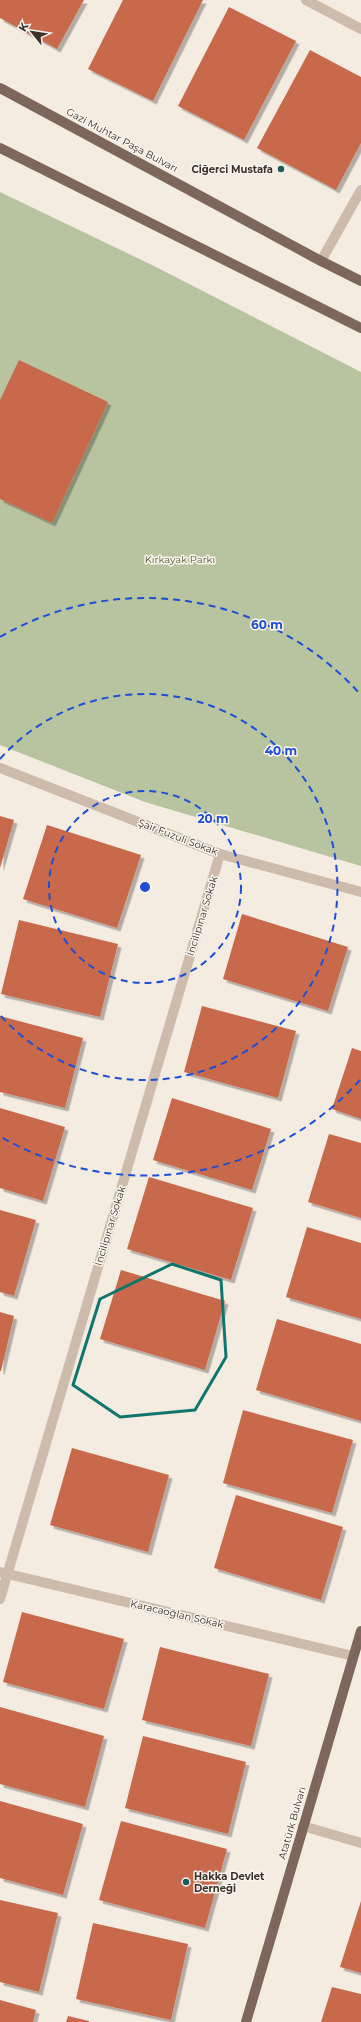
<svg xmlns="http://www.w3.org/2000/svg" width="361" height="2022" font-family="Montserrat,sans-serif">
	<style>
		.green { fill: #b8c4a0 }
		.building { fill: #c8694b; filter: url(#shadow) }
		.lines { fill: none; stroke-linecap: round; stroke-linejoin: round }
		.minor { stroke: #cdbbac; stroke-width: 10 }
		.major { stroke: #7d675c; stroke-width: 10 }
		.marked { fill: none; stroke: #0f766e; stroke-width: 3; stroke-linejoin: round }
		.ring { fill: none; stroke: #1d4ed8; stroke-width: 2; stroke-dasharray: 7 5 }
		.poi-dot { fill: #1f5a5e; stroke: #fbf5ee; stroke-width: 1.5 }
		.labels { text-anchor: middle; dominant-baseline: central; stroke-width: 3; stroke-linejoin: round; paint-order: stroke }
		.street-label { font-size: 10px; fill: #3b302b; stroke: #fbf5ee }
		.poi-label { font-size: 10px; font-weight: bold; fill: #3b302b; stroke: #fbf5ee; text-anchor: end }
		.park-label { font-size: 10px; fill: #4a5a2e; stroke: #fbf5ee }
		.centre { fill: #1d4ed8; stroke: #fbf5ee; stroke-width: 2 }
		.ring-label { font-size: 12px; text-anchor: middle; font-weight: bold; fill: #1d4ed8; stroke: #fbf5ee; stroke-width: 3; stroke-linejoin: round; paint-order: stroke }
	</style>
	<defs>
		<filter id="shadow"><feDropShadow dx="3.5" dy="3.5" stdDeviation="0" flood-color="#0004"/></filter>
	</defs>
	<rect width="100%" height="100%" fill="#f4ebe1"/>
	<polygon class="green" points="0,192 154,266 361,372 361,866 145,802 0,745"/>
	<g class="building">
		<polygon points="0,0 84,0 57,49 0,18"/>
		<polygon points="123,0 203,0 153,101 88,69"/>
		<polygon points="229,7 296,41 244,140 178,106"/>
		<polygon points="310,50 361,77 361,143 336,190 257,148"/>
		<polygon points="19,360 108,402 52,523 0,499 0,400"/>
		<polygon points="0,816 14,820 0,868"/>
		<polygon points="47,825 141,855 117,928 23,899"/>
		<polygon points="242,914 348,947 328,1011 223,979"/>
		<polygon points="19,920 118,944 100,1017 1,994"/>
		<polygon points="202,1006 296,1031 278,1098 184,1072"/>
		<polygon points="0,1016 83,1038 65,1108 0,1092"/>
		<polygon points="352,1048 361,1051 361,1119 332,1109"/>
		<polygon points="172,1098 271,1129 252,1190 153,1160"/>
		<polygon points="0,1108 65,1127 43,1201 0,1188"/>
		<polygon points="329,1134 361,1143 361,1218 308,1202"/>
		<polygon points="149,1177 253,1208 231,1280 127,1249"/>
		<polygon points="0,1210 36,1220 14,1296 0,1292"/>
		<polygon points="307,1227 361,1243 361,1319 286,1297"/>
		<polygon points="121,1270 225,1301 205,1370 100,1339"/>
		<polygon points="0,1312 14,1316 1,1371 0,1371"/>
		<polygon points="277,1319 361,1344 361,1421 256,1390"/>
		<polygon points="243,1410 353,1440 332,1513 223,1483"/>
		<polygon points="72,1448 169,1475 148,1552 50,1525"/>
		<polygon points="236,1495 343,1527 321,1600 214,1568"/>
		<polygon points="22,1612 124,1639 104,1709 3,1682"/>
		<polygon points="160,1647 269,1674 251,1746 142,1720"/>
		<polygon points="0,1707 104,1736 85,1807 0,1784"/>
		<polygon points="143,1736 246,1762 228,1834 125,1808"/>
		<polygon points="0,1801 83,1824 63,1895 0,1878"/>
		<polygon points="121,1821 227,1849 205,1928 99,1900"/>
		<polygon points="0,1900 58,1913 39,1992 0,1982"/>
		<polygon points="361,1901 361,1973 340,1967"/>
		<polygon points="93,1923 188,1944 171,2020 76,1999"/>
		<polygon points="332,1987 361,1994 361,2022 321,2022"/>
		<polygon points="0,2000 36,2010 33,2022 0,2022"/>
		<polygon points="68,2016 89,2021 89,2022 66,2022"/>
	</g>
	<g class="lines">
		<g class="minor">
			<polyline points="306,0 361,29"/>
			<polyline points="321,261 361,190"/>
			<polyline points="0,768 220,854 361,892"/>
			<polyline points="0,1572 353,1656"/>
			<polyline points="0,1599 220,854"/>
			<polyline points="303,1826 361,1843"/>
		</g>
		<g class="major">
			<polyline points="0,88 321,261 361,281"/>
			<polyline points="0,148 361,328"/>
			<polyline points="246,2022 361,1631"/>
		</g>
	</g>
	<path class="marked" d="M172 1264 221 1280 226 1357 195 1410 120 1417 73 1385 100 1299Z"/>
	<g class="ring">
		<circle cx="145" cy="887" r="96"/>
		<path d="M0 759A193 193 0 1 1 0 1015"/>
		<path d="M360 1080A289 289 0 0 1 1 1137M0 637A289 289 0 0 1 360 694"/>
	</g>
	<g class="poi-dot">
		<circle cx="281" cy="169" r="4"/>
		<circle cx="186" cy="1882" r="4"/>
	</g>
	<g class="labels">
		<g class="street-label">
			<text transform="translate(122 140) rotate(28)">Gazi Muhtar Paşa Bulvarı</text>
			<text transform="translate(178 837) rotate(21)">Şair Fuzuli Sokak</text>
			<text transform="translate(202 916) rotate(-73)">İncilipınar Sokak</text>
			<text transform="translate(110 1226) rotate(-73)">İncilipınar Sokak</text>
			<text transform="translate(177 1614) rotate(13)">Karacaoğlan Sokak</text>
			<text transform="translate(292 1823) rotate(-74)">Atatürk Bulvarı</text>
		</g>
		<g class="poi-label">
			<text x="273" y="169">Ciğerci Mustafa</text>
			<text x="194" y="1876" text-anchor="start">Hakka Devlet<tspan x="194" dy="12">Derneği</tspan></text>
		</g>
		<g class="park-label">
			<text x="180" y="559">Kırkayak Parkı</text>
		</g>
	</g>
	<circle cx="145" cy="887" r="6" class="centre"/>
	<g class="ring-label">
		<text x="267" y="629">60 m</text>
		<text x="281" y="755">40 m</text>
		<text x="213" y="823">20 m</text>
	</g>
	<g transform="translate(32 32) rotate(300)" stroke="#fbf5ee" stroke-width="3" paint-order="stroke">
	<path d="M0-3L7 15L0 10L-7 15Z" fill="#3b302b"/>
	<text y="-6" font-size="11" font-weight="bold" text-anchor="middle" fill="#3b302b">K</text>
	</g>
</svg>
